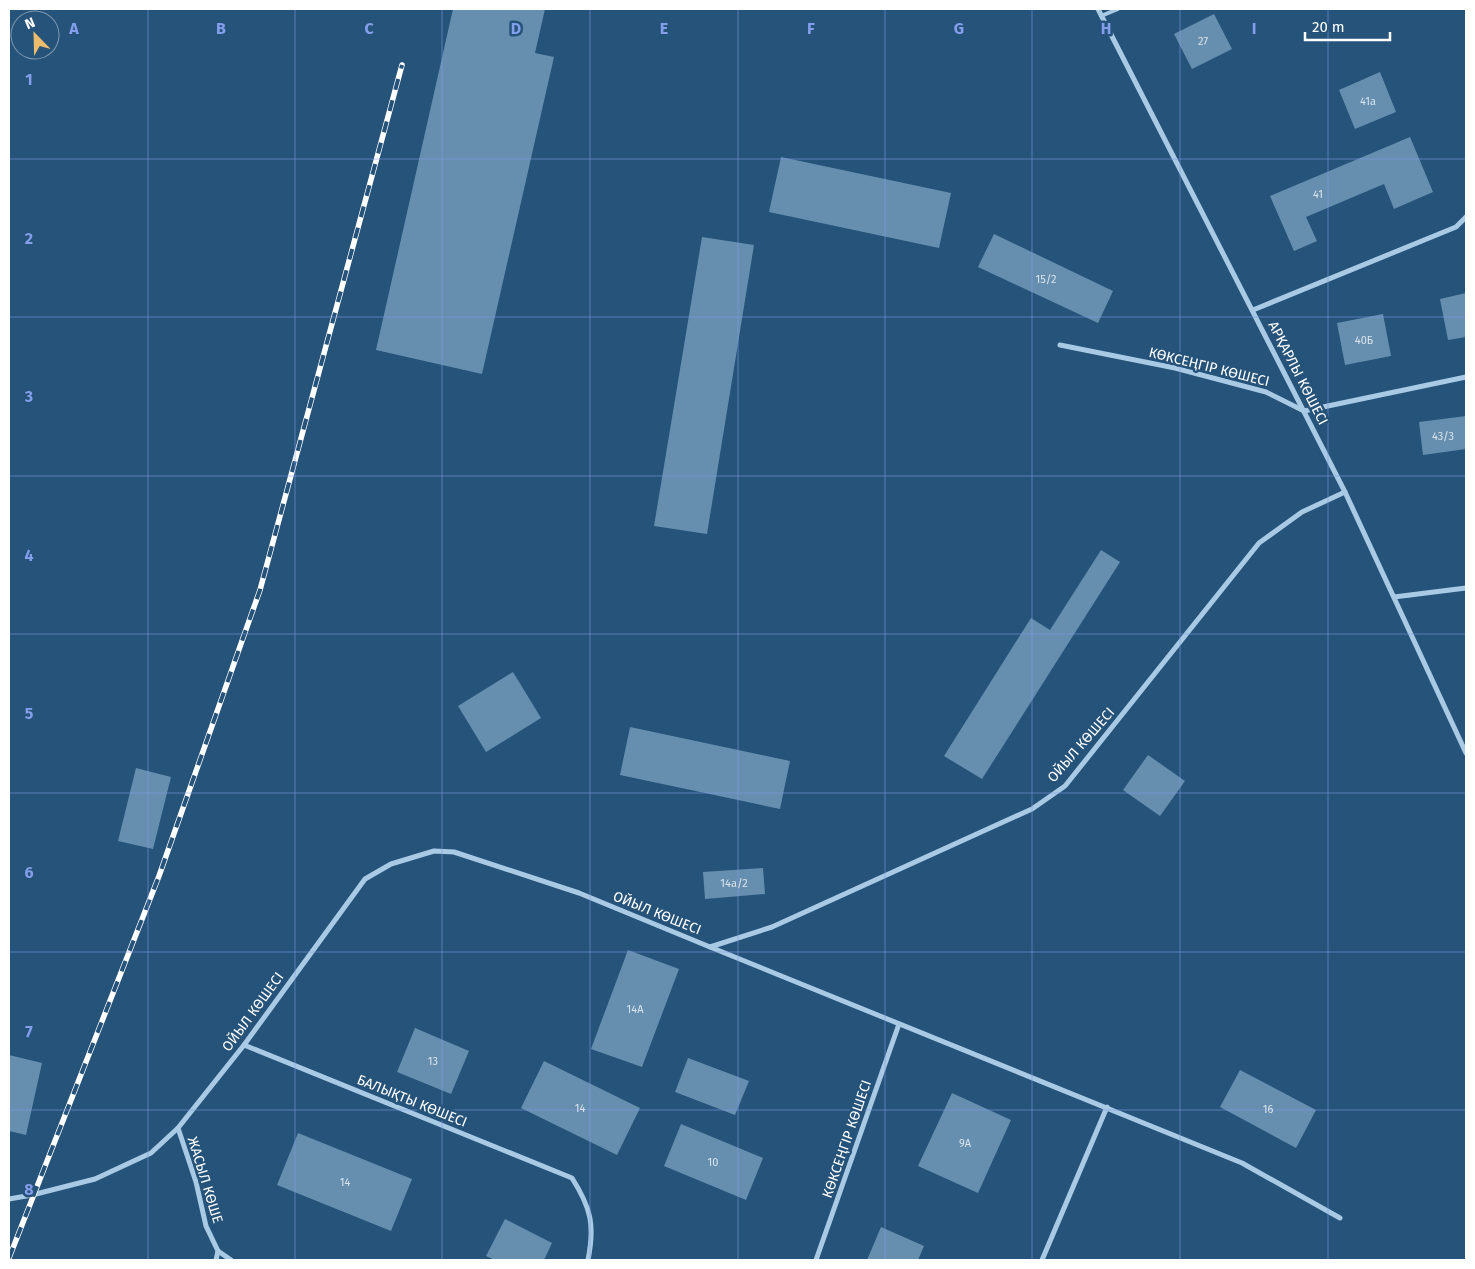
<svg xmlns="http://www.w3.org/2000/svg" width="1475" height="1269" font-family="'Fira Sans',sans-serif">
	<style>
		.building { fill: #668faf }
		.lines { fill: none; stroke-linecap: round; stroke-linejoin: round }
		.lane { stroke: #a9cae4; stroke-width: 4 }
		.street { stroke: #a9cae4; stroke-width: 5 }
		.rail-casing { stroke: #fff; stroke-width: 5.5 }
		.rail { stroke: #26537a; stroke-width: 4; stroke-dasharray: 11; stroke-linecap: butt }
		.grid { fill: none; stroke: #839eea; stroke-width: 1; stroke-opacity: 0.55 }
		.labels { text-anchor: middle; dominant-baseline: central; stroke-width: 5; stroke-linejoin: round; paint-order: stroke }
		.number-label { font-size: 11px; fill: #d9e3eb }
		.street-label { font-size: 14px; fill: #fff; stroke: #26537a }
		.grid-label { font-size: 16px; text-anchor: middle; font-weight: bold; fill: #839eea; stroke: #26537a; stroke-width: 5; stroke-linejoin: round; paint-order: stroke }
	</style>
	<rect width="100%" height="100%" fill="#26537a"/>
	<g class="building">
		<polygon points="453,9 545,9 535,53 554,57 482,374 376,350"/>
		<polygon points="1214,14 1232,49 1192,69 1174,34"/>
		<polygon points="1380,72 1396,112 1355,129 1339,90"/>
		<polygon points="1410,137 1433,192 1394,209 1384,184 1306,217 1317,241 1294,251 1270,196"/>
		<polygon points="781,157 951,193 939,248 769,212"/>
		<polygon points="994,234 1113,291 1098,323 978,267"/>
		<polygon points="702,237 754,245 707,534 654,526"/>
		<polygon points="1466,293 1466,337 1448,340 1440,299"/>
		<polygon points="1383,314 1391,356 1345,365 1337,323"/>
		<polygon points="1466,416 1466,449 1423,455 1419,422"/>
		<polygon points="1101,550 1120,562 982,779 944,756 1031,618 1050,630"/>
		<polygon points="513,672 541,718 486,752 458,706"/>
		<polygon points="630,727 790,761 780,809 620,775"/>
		<polygon points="1148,755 1185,781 1160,816 1123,790"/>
		<polygon points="136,768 171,777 153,849 118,841"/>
		<polygon points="763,868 765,894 705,899 703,872"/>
		<polygon points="628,950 679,969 642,1067 591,1049"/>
		<polygon points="415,1028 469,1051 451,1094 397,1072"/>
		<polygon points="9,1055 42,1063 26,1135 9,1131"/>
		<polygon points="688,1058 749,1081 735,1115 675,1092"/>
		<polygon points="544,1061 640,1108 617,1155 521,1108"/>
		<polygon points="1240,1070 1316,1110 1296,1148 1220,1107"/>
		<polygon points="952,1093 1011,1120 978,1193 918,1166"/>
		<polygon points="681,1124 763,1158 746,1200 664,1166"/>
		<polygon points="298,1133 412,1179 391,1231 277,1185"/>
		<polygon points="505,1219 552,1243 544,1260 495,1260 486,1256"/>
		<polygon points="881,1227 924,1246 918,1260 867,1260"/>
	</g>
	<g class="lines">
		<polyline class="lane" points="1101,16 1118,9"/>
		<g class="street">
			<polyline points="1098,9 1345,492 1466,753"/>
			<polyline points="1253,310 1456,227 1466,217"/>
			<polyline points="1060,345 1175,368 1266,392 1304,411 1466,377"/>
			<polyline points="1394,597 1466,588"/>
			<polyline points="710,947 1242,1163 1340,1218"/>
			<path d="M244 1045 572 1178C591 1208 595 1225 588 1260"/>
			<polyline points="178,1128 196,1182 206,1226 218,1251 231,1260"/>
			<polyline points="9,1199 32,1195 95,1179 151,1153 178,1128 244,1045 365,879 391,864 434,851 454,852 579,893 710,947 772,927 1032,809 1065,786 1259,543 1302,512 1345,492"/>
			<polyline points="216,1260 218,1251"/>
			<polyline points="816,1260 899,1024"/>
			<polyline points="1042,1260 1107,1107"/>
		</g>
		<g class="rail-casing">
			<polyline id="rail" points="9,1258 159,876 260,590 402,65"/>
		</g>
		<use href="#rail" class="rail"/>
	</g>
	<path class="grid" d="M148 9V1260M295 9V1260M442 9V1260M590 9V1260M738 9V1260M885 9V1260M1032 9V1260M1180 9V1260M1328 9V1260M9 159H1466M9 317H1466M9 476H1466M9 634H1466M9 793H1466M9 952H1466M9 1110H1466"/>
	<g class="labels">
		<g class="number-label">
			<text x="1203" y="41">27</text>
			<text x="1368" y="101">41а</text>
			<text x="1318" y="194">41</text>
			<text x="1046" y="279">15/2</text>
			<text x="1364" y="340">40Б</text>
			<text x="1443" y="436">43/3</text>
			<text x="734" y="883">14а/2</text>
			<text x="635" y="1009">14А</text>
			<text x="433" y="1061">13</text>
			<text x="580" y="1108">14</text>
			<text x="1268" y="1109">16</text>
			<text x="965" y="1143">9А</text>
			<text x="713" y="1162">10</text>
			<text x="345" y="1182">14</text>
		</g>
		<g class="street-label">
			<text transform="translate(1209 367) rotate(14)">КӨКСЕҢГІР КӨШЕСІ</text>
			<text transform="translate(1298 373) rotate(63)">АРҚАРЛЫ КӨШЕСІ</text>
			<text transform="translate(1081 745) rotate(-49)">ОЙЫЛ КӨШЕСІ</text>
			<text transform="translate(657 913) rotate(22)">ОЙЫЛ КӨШЕСІ</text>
			<text transform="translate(253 1012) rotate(-54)">ОЙЫЛ КӨШЕСІ</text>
			<text transform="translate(412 1101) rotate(22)">БАЛЫҚТЫ КӨШЕСІ</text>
			<text transform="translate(847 1139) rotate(-71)">КӨКСЕҢГІР КӨШЕСІ</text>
			<text transform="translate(205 1180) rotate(73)">ЖАСЫЛ КӨШЕ</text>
		</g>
	</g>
	<g class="grid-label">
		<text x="74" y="34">A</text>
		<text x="221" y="34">B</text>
		<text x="369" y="34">C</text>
		<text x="516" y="34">D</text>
		<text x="664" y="34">E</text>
		<text x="811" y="34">F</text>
		<text x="959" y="34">G</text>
		<text x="1106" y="34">H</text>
		<text x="1254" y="34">I</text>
		<text x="29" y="85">1</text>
		<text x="29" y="244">2</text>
		<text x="29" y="402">3</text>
		<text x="29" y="561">4</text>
		<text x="29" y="719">5</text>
		<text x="29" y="878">6</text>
		<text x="29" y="1037">7</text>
		<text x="29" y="1195">8</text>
	</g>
	<rect width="1475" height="1269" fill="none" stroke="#ffffff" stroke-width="20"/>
	<g transform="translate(35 35) rotate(337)"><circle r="24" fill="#26537a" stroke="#7d98af"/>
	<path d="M0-4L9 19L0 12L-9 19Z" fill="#edbb6e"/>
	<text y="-8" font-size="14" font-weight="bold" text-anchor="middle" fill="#ffffff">N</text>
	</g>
	<path d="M1305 32v8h85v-8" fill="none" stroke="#ffffff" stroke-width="2.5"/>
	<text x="1312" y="32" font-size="15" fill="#ffffff" stroke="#26537a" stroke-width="4" paint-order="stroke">20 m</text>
</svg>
